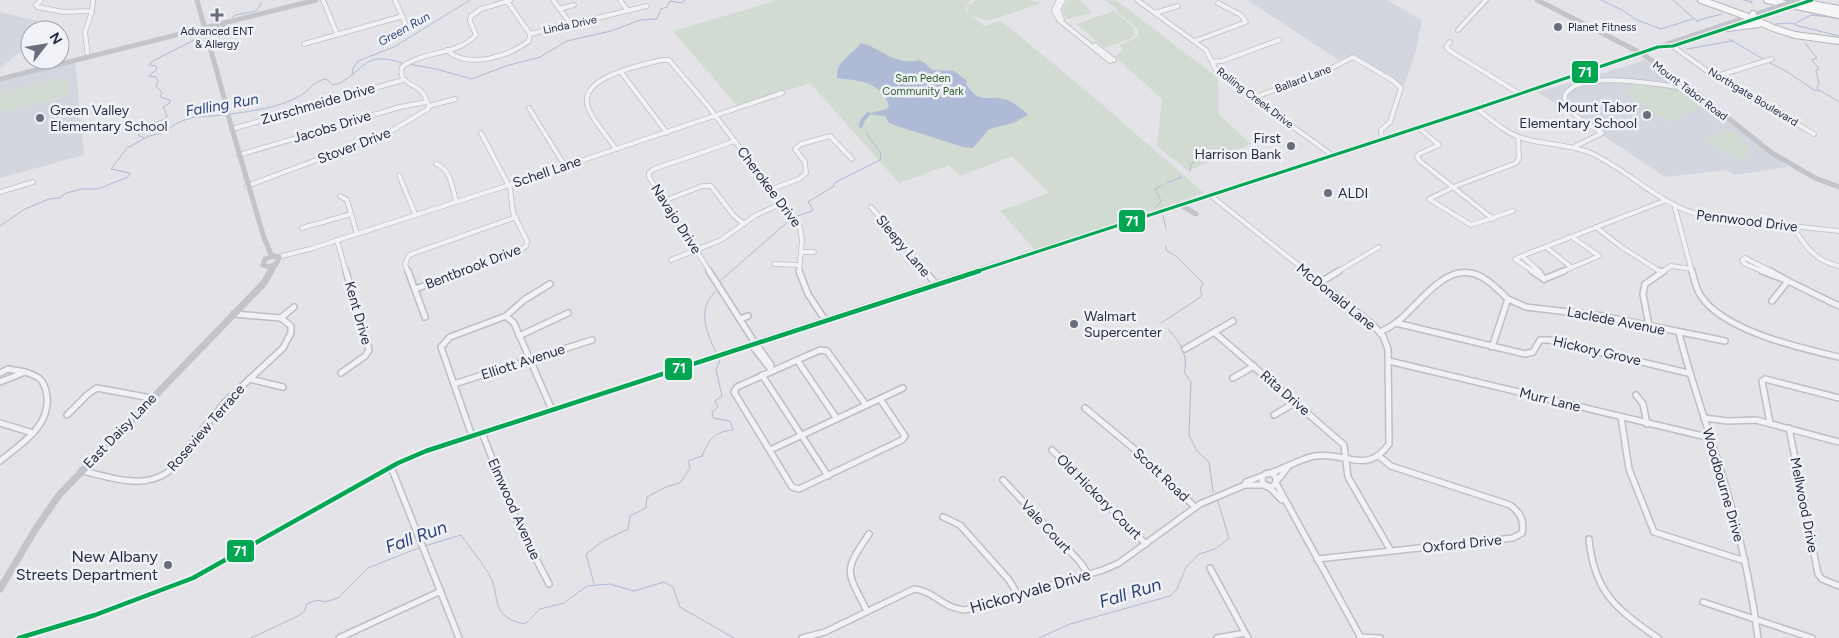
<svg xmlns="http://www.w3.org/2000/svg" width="1839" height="638" font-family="Figtree,sans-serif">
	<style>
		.built { fill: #d3d6df }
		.green { fill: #d1dbd2 }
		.water { fill: #aebad6 }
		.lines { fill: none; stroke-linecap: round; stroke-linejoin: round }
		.stream { stroke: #aebad6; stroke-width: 1 }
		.canal { stroke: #aebad6; stroke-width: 4 }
		.street-far1-casing { stroke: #bebfc4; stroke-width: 5.5 }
		.street-casing { stroke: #bebfc4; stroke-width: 8 }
		.highway-casing { stroke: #b5b6bd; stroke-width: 8 }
		.street-far1 { stroke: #f2f2f4; stroke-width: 4 }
		.street { stroke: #f2f2f4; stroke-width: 5 }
		.secondary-far1 { stroke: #c3c4ca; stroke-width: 5 }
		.secondary { stroke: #c3c4ca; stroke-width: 7 }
		.highway { stroke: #f6f6f7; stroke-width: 6 }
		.secondary-bridge { stroke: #c3c4ca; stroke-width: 5 }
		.bus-1-far1-casing { stroke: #f0f2f8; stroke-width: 6 }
		.bus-1-casing { stroke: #f0f2f8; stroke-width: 8 }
		.bus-1-far1 { stroke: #00a651; stroke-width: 3 }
		.bus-1 { stroke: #00a651; stroke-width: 4.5 }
		.poi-dot { fill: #696d7d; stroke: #f0f2f8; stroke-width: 2 }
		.labels { text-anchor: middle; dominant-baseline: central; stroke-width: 5; stroke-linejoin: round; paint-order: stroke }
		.far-street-label { font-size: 11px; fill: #272d44; stroke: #f0f2f8 }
		.far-poi-label { font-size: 11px; fill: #272d44; stroke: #f0f2f8; text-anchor: start }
		.far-park-label { font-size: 11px; fill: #346132; stroke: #f0f2f8 }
		.far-water-label { font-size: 12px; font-style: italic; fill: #2c437d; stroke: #f0f2f8 }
		.street-label { font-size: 14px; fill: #272d44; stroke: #f0f2f8 }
		.poi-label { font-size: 14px; fill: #272d44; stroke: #f0f2f8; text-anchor: start }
		.water-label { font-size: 15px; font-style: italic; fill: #2c437d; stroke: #f0f2f8 }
		.near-poi-label { font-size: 16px; fill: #272d44; stroke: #f0f2f8; text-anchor: end }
		.near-street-label { font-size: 16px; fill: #272d44; stroke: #f0f2f8 }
		.near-water-label { font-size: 18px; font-style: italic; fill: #2c437d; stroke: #f0f2f8 }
		.line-badge { stroke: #f0f2f8; stroke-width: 2 }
		.badge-label { font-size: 14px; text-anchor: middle; font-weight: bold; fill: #fff }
	</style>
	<rect width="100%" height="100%" fill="#e3e3e8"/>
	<g class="built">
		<polygon points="1247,0 1387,0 1422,20 1416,50 1404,86 1352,55 1339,60"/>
		<polygon points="0,12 53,25 47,30 30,30 30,44 0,68"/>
		<polygon points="1642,59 1673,76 1788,167 1734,175 1728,170 1665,177 1538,92 1640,62"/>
		<polygon points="75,62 84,155 0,178 0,81"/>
	</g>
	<g class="green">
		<polygon points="779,0 970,0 965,10 969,14 967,10 968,5 978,0 1032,0 1035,2 1043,0 1036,5 987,21 971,15 984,26 1001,21 1090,94 1204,193 1036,251 1000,211 1049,193 1012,156 960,176 949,165 899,183 810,83 738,107 673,31"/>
		<polygon points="1068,0 1080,0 1093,13 1067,19 1062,10"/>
		<path d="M1104 0 1117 1 1218 78 1219 115 1251 144 1188 171 1157 146 1162 99 1114 56 1122 52 1120 45 1136 38 1139 32C1134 21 1119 18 1116 8Z"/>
		<polygon points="1114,11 1133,27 1135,34 1131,38 1105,48 1076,24"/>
		<polygon points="67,76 69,95 0,113 0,93"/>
		<path d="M1636 85C1661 85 1684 91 1704 105L1671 121 1665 120 1621 90Z"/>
		<path d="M1726 129C1736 134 1748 141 1749 153L1741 161 1706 142 1705 140Z"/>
	</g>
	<path class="water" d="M861 43C875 46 886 57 900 60 919 65 916 53 932 70L954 71 967 81 966 84C981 106 984 94 1004 99 1012 101 1023 109 1028 115L1013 123 989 129 973 148 963 147 894 125 889 123 885 116 867 114 887 109 889 105C880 81 860 81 837 78 835 62 853 54 861 43Z"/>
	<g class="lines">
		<g class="stream">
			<polyline points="1601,0 1622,10 1637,20 1661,29 1693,19"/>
			<polyline points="1673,0 1698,22"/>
			<polyline points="1743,0 1752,2"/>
			<polyline points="1751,1 1752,4"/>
			<polyline points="1830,17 1839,19"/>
			<polyline points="232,18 236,15 256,11 262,2"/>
			<polyline points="1696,21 1722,14"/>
			<polyline points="1776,24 1793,23"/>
			<polyline points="1794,24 1811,15 1830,17"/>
			<polyline points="1795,25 1839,36"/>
			<polyline points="209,33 226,25"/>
			<polyline points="1729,39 1763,59"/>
			<polyline points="1805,43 1817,58 1812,60 1819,69 1816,70 1819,84 1817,88 1820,91"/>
			<polyline points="1687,49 1732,41"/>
			<polyline points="1768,62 1786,71 1814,90 1821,91 1839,102"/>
			<polyline points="408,64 436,69 472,79 506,66 540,57 567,41 611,31 640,20 657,19 661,9 667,7 670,1 681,3 686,0"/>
			<polyline points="352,75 353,68 358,61 394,47 470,0"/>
			<path d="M230 114C253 111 277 108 298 97 309 92 312 81 326 79L333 85 338 84C366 70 363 50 402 63"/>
			<path d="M144 138 138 135C144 125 155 123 165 119L167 115 163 107 170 103V100L160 97 162 92 156 86 158 81 156 77 149 76 157 69 156 66 149 65 151 62 206 34"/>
			<polyline points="1190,171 1191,164 1198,159 1194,156 1198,150"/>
			<polyline points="1167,183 1182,177"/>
			<polyline points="1156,207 1161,201 1155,189 1163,185"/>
			<polyline points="1163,215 1166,228"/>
			<polyline points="797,216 812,211 813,209 808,202 834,186 834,183 880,160 881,153 866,133"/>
			<polyline points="0,226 25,209 49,199 59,198 66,193 82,189 98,189 128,177 130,173 111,169 127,148 149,136 162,133 179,122 194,117 227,115"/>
			<polyline points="720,281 790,220"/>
			<path d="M715 292C697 309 706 332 716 352"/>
			<polyline points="1161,323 1198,299 1202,295 1200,290 1203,283 1177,257 1166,250 1166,246"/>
			<path d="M1168 329C1179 340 1189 356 1184 372L1191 382 1189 435 1197 451 1209 462 1213 492"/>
			<path d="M425 546 461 535C470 548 481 561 489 574 502 597 488 617 525 624L540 609 564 603 587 586 610 584 634 591 664 582 673 587 680 607 734 638"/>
			<path d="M594 584 586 554 603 541 628 529 630 516 646 508 647 497 666 487 680 483 690 468 688 461 702 456C709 439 714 432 733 430L730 421 713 418 712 412 718 407 715 401 722 396 716 370 720 360"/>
			<polyline points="251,638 298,616 304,612 307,604 317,600 325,602 338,598 368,568 421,547"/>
			<polyline points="1039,638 1070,624 1170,596 1177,589 1186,567 1199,554 1215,549 1229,538 1218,502"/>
		</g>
		<polyline class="canal" points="861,126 862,121 868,114"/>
		<g class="street-far1-casing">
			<g id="street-far1">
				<polyline points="41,0 36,5 38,7 63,12 92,11 93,0"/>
				<polyline points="323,0 337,34"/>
				<polyline points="395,0 405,23"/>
				<polyline points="553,0 570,23"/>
				<polyline points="620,0 628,11"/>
				<polyline points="1059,0 1054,10 1059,20 1110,61"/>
				<polyline points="1137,0 1206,50 1217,72 1332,155"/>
				<polyline points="507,1 530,34"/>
				<polyline points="559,9 574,5"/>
				<polyline points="1155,13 1178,6"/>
				<polyline points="1062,19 1058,10 1063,0"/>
				<polyline points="1458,30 1486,0"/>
				<polyline points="1195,41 1246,22 1241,15 1218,3"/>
				<polyline points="1450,42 1446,47 1450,51 1520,94"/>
				<polyline points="304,44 403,16"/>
				<polyline points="1095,45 1114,60"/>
				<polyline points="1671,45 1707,71 1814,134"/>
				<path d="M447 50C468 70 509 56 529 41L530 34 647 6"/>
				<polyline points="88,57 85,32 92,11"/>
				<polyline points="1212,62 1222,61 1279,40"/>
				<polyline points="621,72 667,133"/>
				<polyline points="1717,76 1772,59"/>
				<polyline points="1253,98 1328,70 1353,57 1392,80 1401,88 1390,122 1381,130 1382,139"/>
				<path d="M429 106C427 101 425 95 421 91 412 83 398 82 402 67 424 50 457 56 476 35L470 21 471 16 481 9 511 0"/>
				<polyline points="529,108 565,166"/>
				<path d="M1477 109C1491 119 1505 133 1522 138 1545 145 1571 144 1593 154 1634 174 1660 206 1707 217L1839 231"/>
				<polyline points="1419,128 1439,145 1419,154 1417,157 1420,161 1493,219"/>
				<polyline points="232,129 403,80"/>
				<path d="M1574 147 1602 133C1589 124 1563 113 1565 95 1581 68 1662 86 1689 88"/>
				<path d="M616 149C608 137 592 120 588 107 577 77 642 65 662 60H669L708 106 800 227 802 241 799 272"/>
				<polyline points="239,155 400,107 426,102"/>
				<path d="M436 164C451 169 452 187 456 201"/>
				<polyline points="399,175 415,214"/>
				<polyline points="247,186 386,134 428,109 429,106 455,99"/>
				<polyline points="772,189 799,179 806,173 805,162 795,149 801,144 830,136 852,159"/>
				<polyline points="0,192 33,182"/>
				<polyline points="1210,195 1307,272"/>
				<polyline points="340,196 347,200 357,234"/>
				<polyline points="664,201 702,186 711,186 734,216 744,224"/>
				<polyline points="871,207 926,272"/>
				<polyline points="1675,208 1692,272"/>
				<polyline points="1513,211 1471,225 1429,199 1456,186 1516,163 1519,158 1518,137"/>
				<polyline points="1596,227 1620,246 1661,272"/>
				<path d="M1793 227C1806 247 1815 261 1839 266"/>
				<polyline points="302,228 351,214"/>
				<polyline points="337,240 346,272"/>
				<polyline points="1546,247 1571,267"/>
				<polyline points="801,252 814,252"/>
				<polyline points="1522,256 1540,272"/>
				<polyline points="1522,256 1515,259 1534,272"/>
				<polyline points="1522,256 1664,201"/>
				<polyline points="278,257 310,249 509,185 782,93"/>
				<polyline points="671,260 721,240 756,215 783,203"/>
				<polyline points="774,264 799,265"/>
				<polyline points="408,272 405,264 409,255 516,217"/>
				<polyline points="462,272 518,252 526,246 527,241 513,213 510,188 481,133"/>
				<polyline points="710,272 649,177 649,173 654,169 735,141"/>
				<polyline points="1337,272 1379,247"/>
				<polyline points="1561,272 1599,256 1572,237"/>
				<polyline points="1662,272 1671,266 1691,269"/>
				<polyline points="1765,272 1745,264 1742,260 1745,258 1773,272"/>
			</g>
		</g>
		<g class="street-casing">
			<g id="street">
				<polyline points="408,271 425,317"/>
				<polyline points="709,271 755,343 754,348 772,371"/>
				<polyline points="799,271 808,294 825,320"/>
				<polyline points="925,271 936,284"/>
				<polyline points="1532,271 1544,279 1538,271"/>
				<polyline points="1659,271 1661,272"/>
				<path d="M1692 271C1694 279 1696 289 1701 296 1724 331 1800 348 1839 357"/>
				<polyline points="1762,271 1788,281 1770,271"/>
				<polyline points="1544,279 1564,271"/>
				<polyline points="1319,283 1339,271"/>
				<polyline points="415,289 466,271"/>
				<polyline points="1508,299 1526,307 1602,316 1725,341"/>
				<polyline points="1772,301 1788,281 1839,306"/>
				<polyline points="506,316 514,323 552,410"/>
				<polyline points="281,318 294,307"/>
				<polyline points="740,319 748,316"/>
				<polyline points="1396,323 1525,354 1533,352 1540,340 1549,340 1688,373"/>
				<polyline points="1649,326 1643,294 1645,284 1664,271"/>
				<polyline points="1214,332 1344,445 1348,477 1391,551"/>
				<path d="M1380 332C1386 329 1392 326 1397 322 1417 307 1441 268 1470 273 1485 275 1497 289 1508 299L1492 347"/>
				<path d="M1679 333C1689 373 1702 410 1714 449 1734 510 1750 574 1758 638"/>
				<polyline points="519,336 568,313"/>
				<polyline points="756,344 771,365 771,369"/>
				<polyline points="1185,349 1233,321"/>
				<polyline points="797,360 837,419"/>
				<polyline points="1389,361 1711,438"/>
				<polyline points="0,373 8,369 25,372 0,382"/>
				<polyline points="341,373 365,356 369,350 346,271"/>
				<polyline points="762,375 828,476"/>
				<polyline points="1233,378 1254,366"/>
				<polyline points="249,379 283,387"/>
				<polyline points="454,384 592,340"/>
				<polyline points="1636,395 1643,404 1647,424"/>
				<polyline points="866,405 827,351 820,350 737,387 734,392 792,487 799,489 902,440 905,436 880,399"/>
				<polyline points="1085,408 1133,448 1195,507"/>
				<polyline points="67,415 88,394 97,388 151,398"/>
				<polyline points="1274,415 1296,402"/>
				<polyline points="1621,417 1629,469 1654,532 1745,561"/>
				<polyline points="1704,418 1728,421 1756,420 1839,442"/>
				<polyline points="0,423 33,433"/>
				<polyline points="1770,423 1762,381 1765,379 1839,398"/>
				<polyline points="1789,428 1818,574 1822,579 1839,586"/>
				<polyline points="482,433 520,528 549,584"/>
				<polyline points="472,436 441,347 450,337 506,316 524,300 550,284"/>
				<polyline points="770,450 903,388"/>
				<polyline points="1052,450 1146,544"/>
				<path d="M0 461C22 443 54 424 46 391 43 378 37 376 25 372"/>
				<polyline points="391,467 459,638"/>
				<path d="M82 471C110 477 142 490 168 472L225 402 283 348 291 333V326L281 318 234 314"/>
				<circle cx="1269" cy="480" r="7"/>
				<path d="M1268 474C1284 469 1299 459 1315 456 1346 451 1366 476 1389 444L1388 349 1383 336 1372 324 1305 271"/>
				<polyline points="1003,480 1080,562 1088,574"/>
				<polyline points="1277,481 1288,467"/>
				<polyline points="1276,483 1361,638"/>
				<polyline points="1245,485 1246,482 1262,476"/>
				<polyline points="1268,486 1282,500"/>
				<polyline points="943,517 960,525 1009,580 1018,595"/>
				<path d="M1589 539C1594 592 1616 609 1658 638"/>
				<path d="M1317 559 1513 538 1522 533C1525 521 1520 512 1510 505L1391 466 1380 457"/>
				<polyline points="1210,568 1248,638"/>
				<polyline points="1703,602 1812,638"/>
				<path d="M867 611C847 571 842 573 869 534"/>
				<polyline points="1360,637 1380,638"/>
				<polyline points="339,638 441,591"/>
				<path d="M802 638 825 632 914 589C934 591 942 608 965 610L1103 570 1119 563 1200 504 1245 485H1266"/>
				<polyline points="1217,638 1245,633"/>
			</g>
		</g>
		<g class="highway-casing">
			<g id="highway">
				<polyline points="1701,0 1754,19"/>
				<polyline points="1767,0 1839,15"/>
				<polyline points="1802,2 1839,9"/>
				<polyline points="1753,14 1754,19 1773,28 1795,35 1839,41"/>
				<polyline points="1727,28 1759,24"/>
			</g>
		</g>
		<use href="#street-far1" class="street-far1"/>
		<use href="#street" class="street"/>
		<g class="secondary-far1">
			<polyline points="197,0 228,112"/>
			<polyline points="1537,0 1641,53 1694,91 1772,153 1815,178 1839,187"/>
			<polyline points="1751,20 1783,9"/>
			<polyline points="1665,47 1691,39"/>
			<polyline points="0,79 316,0"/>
			<polyline points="228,115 264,238 271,254 274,256"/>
			<polyline points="1179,204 1196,214"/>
			<polygon points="274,256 279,257 277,263 270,267 263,265 265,259"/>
			<polyline points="271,272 275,265"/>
			<polyline points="972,272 1475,109 1774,8"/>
		</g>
		<g class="secondary">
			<polyline points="0,589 35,530 59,495 264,283 271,271"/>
			<polyline points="19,638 95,615 193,578 398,463 426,451 976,271"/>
		</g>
		<use href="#highway" class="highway"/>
		<g class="secondary-bridge">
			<polyline points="1774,8 1798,0"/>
			<polyline points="1783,9 1812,0"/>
		</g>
		<g class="bus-1-far1-casing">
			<polyline id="bus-1-far1" points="975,272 1475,109 1658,47 1673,46 1812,0"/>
		</g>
		<g class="bus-1-casing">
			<polyline id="bus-1" points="19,638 95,615 193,578 398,463 426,451 979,271"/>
		</g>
		<use href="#bus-1-far1" class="bus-1-far1"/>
		<use href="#bus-1" class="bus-1"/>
	</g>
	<g class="poi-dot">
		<path d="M214.5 7.5h5v5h5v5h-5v5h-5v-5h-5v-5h5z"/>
		<circle cx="1558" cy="27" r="5"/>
		<circle cx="1647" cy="115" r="5"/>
		<circle cx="40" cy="118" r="5"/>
		<circle cx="1291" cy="146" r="5"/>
		<circle cx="1328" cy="193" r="5"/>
		<circle cx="1074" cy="324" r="5"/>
		<circle cx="168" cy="565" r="5"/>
	</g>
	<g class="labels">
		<g class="far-street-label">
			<text transform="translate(570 25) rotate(-12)">Linda Drive</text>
			<text transform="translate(1303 79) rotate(-21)">Ballard Lane</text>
			<text transform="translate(1690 91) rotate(37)">Mount Tabor Road</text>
			<text transform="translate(1753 97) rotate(31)">Northgate Boulevard</text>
			<text transform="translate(1255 98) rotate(37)">Rolling Creek Drive</text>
		</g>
		<g class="far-poi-label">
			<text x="1568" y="27">Planet Fitness</text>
			<text x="217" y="31" text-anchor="middle">Advanced ENT<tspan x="217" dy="13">&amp; Allergy</tspan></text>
		</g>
		<g class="far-park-label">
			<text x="923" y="78">Sam Peden<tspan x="923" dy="13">Community Park</tspan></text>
		</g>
		<g class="far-water-label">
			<text transform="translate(404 29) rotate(-29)">Green Run</text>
		</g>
		<g class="street-label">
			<text transform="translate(318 104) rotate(-16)">Zurschmeide Drive</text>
			<text transform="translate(332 127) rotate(-17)">Jacobs Drive</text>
			<text transform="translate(354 146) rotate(-21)">Stover Drive</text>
			<text transform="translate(547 172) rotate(-19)">Schell Lane</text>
			<text transform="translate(769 187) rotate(53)">Cherokee Drive</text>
			<text transform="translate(676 219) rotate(57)">Navajo Drive</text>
			<text transform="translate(1747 221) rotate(7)">Pennwood Drive</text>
			<text transform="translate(903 246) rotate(50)">Sleepy Lane</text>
			<text transform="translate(473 267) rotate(-21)">Bentbrook Drive</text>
			<text transform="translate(1336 297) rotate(39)">McDonald Lane</text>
			<text transform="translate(358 313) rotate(74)">Kent Drive</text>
			<text transform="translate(1616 321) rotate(11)">Laclede Avenue</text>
			<text transform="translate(1597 351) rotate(13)">Hickory Grove</text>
			<text transform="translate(523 362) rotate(-18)">Elliott Avenue</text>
			<text transform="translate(1285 393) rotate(41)">Rita Drive</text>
			<text transform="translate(1550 400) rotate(14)">Murr Lane</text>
			<text transform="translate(206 428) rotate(-49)">Roseview Terrace</text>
			<text transform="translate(120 431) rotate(-46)">East Daisy Lane</text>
			<text transform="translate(1161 475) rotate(43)">Scott Road</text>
			<text transform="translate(1723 485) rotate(74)">Woodbourne Drive</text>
			<text transform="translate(1099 497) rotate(45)">Old Hickory Court</text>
			<text transform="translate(1804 505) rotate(79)">Mellwood Drive</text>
			<text transform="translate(514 509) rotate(66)">Elmwood Avenue</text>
			<text transform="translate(1046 527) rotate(47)">Vale Court</text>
			<text transform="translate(1462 544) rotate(-6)">Oxford Drive</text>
		</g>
		<g class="poi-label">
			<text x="1637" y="107" text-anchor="end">Mount Tabor<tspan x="1637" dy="16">Elementary School</tspan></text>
			<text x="50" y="110">Green Valley<tspan x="50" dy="16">Elementary School</tspan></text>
			<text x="1281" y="138" text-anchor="end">First<tspan x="1281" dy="16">Harrison Bank</tspan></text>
			<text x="1338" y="193">ALDI</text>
			<text x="1084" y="316">Walmart<tspan x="1084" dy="16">Supercenter</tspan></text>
		</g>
		<g class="water-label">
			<text transform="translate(222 105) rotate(-10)">Falling Run</text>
		</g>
		<g class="near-poi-label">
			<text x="158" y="556">New Albany<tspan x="158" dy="18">Streets Department</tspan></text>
		</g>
		<g class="near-street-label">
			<text transform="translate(1030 591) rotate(-16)">Hickoryvale Drive</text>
		</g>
		<g class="near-water-label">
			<text transform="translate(416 537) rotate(-20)">Fall Run</text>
			<text transform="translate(1130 593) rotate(-17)">Fall Run</text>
		</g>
	</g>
	<g class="line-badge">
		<rect x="1571" y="60" width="28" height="24" rx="5" fill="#00a651"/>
		<rect x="1118" y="209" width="28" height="24" rx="5" fill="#00a651"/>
		<rect x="664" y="357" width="29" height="24" rx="5" fill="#00a651"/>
		<rect x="226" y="539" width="29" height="24" rx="5" fill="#00a651"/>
	</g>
	<g class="badge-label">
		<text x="1585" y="77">71</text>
		<text x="1132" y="226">71</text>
		<text x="679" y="373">71</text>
		<text x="240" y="556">71</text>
	</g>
	<g transform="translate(45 45) rotate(59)"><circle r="24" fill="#f0f2f8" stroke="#a0a3b0"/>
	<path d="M0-4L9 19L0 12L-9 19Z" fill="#696d7d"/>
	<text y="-8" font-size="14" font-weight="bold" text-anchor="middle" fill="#272d44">N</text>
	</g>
</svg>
